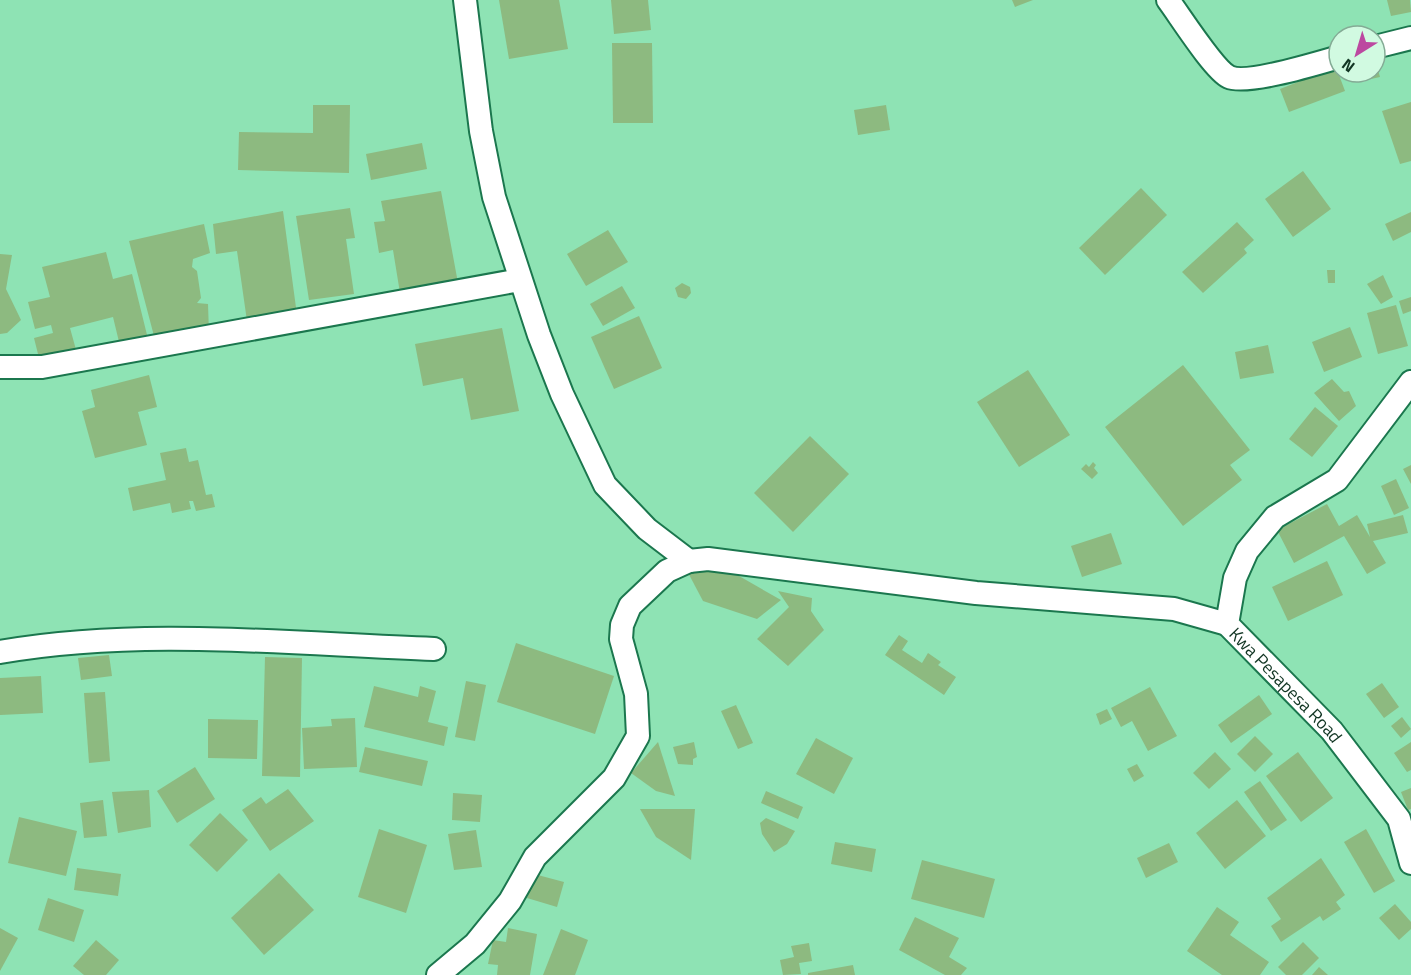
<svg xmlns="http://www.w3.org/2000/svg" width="1411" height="975" font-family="'Titillium Web',sans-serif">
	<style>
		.building { fill: #8dba80 }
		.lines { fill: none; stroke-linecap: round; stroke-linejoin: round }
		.minor-casing { stroke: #1b774e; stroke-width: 26 }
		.minor { stroke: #fff; stroke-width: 22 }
		.labels { text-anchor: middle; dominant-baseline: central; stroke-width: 4.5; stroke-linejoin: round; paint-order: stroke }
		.street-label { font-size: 18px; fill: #113523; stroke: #d1fae1 }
	</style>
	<rect width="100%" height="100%" fill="#8ee3b4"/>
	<g class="building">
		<polygon points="499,0 559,0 568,49 509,59"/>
		<polygon points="611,0 648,0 651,30 614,34"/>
		<polygon points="1012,0 1033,0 1015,7"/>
		<polygon points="1387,0 1410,0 1411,12 1391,16"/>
		<polygon points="612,43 652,43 653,123 613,123"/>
		<polygon points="1376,63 1380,77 1362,81 1360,72 1375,72"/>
		<polygon points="1336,67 1345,91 1289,112 1280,89"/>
		<polygon points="1411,102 1411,161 1400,164 1382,111"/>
		<polygon points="313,105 350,105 349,173 238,170 239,132 313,133"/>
		<polygon points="886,105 890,130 858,135 854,110"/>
		<polygon points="422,143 427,169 371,180 366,154"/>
		<polygon points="1303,171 1331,209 1293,237 1265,199"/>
		<polygon points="1141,188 1167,215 1105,275 1079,248"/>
		<polygon points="441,191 458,283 400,293 393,250 379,253 374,222 385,221 381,201"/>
		<polygon points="350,208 355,238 346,239 354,294 309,300 296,216"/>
		<polygon points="283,211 297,315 247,321 237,251 216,254 213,224"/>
		<polygon points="1411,212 1411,232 1393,241 1385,224"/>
		<polygon points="1237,222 1254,240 1244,249 1247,253 1203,293 1182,272"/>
		<polygon points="204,224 210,253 193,259 192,267 197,271 201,298 197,303 208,304 209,333 154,336 129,241"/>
		<polygon points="608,230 628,262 586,286 567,254"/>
		<polygon points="106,252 113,279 132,274 148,339 120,346 113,317 70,328 78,357 41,366 34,338 53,333 51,325 35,329 28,302 50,297 42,267"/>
		<polygon points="0,254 12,255 6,289 21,320 7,333 0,334"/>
		<polygon points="1327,270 1335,270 1335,283 1328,283"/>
		<polygon points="1383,275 1393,297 1381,304 1367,284"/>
		<polygon points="682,283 690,287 691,293 686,299 678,297 675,288"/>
		<polygon points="622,286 635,308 603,326 590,304"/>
		<polygon points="1411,297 1411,311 1403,314 1399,301"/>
		<polygon points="1396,305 1408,346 1378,354 1367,313"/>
		<polygon points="639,316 662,368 614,389 591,337"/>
		<polygon points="1350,327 1362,357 1324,372 1312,342"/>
		<polygon points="502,328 519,411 471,420 463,378 423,386 415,344"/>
		<polygon points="1268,345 1274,373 1240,379 1235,352"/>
		<polygon points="1183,365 1250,450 1230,465 1242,480 1183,526 1105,427"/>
		<polygon points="1028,370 1070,435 1019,467 977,402"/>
		<polygon points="149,375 157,407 138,412 147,445 95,458 82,411 95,407 91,390"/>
		<polygon points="1332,379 1344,392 1349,391 1356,406 1339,421 1314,393"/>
		<polygon points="1315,407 1338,426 1312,457 1289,439"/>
		<polygon points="810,436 849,474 793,532 754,493"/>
		<polygon points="186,448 189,462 198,460 206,495 212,494 215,507 196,511 193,501 189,501 191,509 172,513 170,503 133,511 128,488 166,480 160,453"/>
		<polygon points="1093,462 1096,465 1094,468 1098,473 1092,479 1081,469 1086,464 1089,467"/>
		<polygon points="1411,465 1411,484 1403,469"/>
		<polygon points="1396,479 1409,508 1394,515 1381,486"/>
		<polygon points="1327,504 1339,526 1357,515 1370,537 1367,524 1403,515 1408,533 1373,541 1386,563 1367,574 1344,536 1294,563 1277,530"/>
		<polygon points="1111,533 1122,564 1082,577 1071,546"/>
		<polygon points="711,560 781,600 757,619 703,601 685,567"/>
		<polygon points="1327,561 1343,595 1288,621 1272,587"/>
		<polygon points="778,591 812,598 811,611 824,630 788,666 757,639 789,607"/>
		<polygon points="899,635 908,641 902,650 922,663 928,653 941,662 938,665 956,677 944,695 885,655"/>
		<polygon points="516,643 614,676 595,734 497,702"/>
		<polygon points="109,655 112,676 81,680 78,658"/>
		<polygon points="265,657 302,658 300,777 262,776"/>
		<polygon points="41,676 43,713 0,715 0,678"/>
		<polygon points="466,681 486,685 475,741 455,737"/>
		<polygon points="1382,683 1399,707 1384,718 1366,694"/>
		<polygon points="374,686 418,697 420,686 436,691 428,722 448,727 444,746 364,727"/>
		<polygon points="1150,687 1177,736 1148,751 1132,721 1121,727 1111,708"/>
		<polygon points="105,692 110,761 89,763 84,693"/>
		<polygon points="1259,695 1272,714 1231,743 1218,725"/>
		<polygon points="736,705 753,743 738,749 721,711"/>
		<polygon points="1107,709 1112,719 1100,725 1096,714"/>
		<polygon points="1402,717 1411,729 1401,738 1391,726"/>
		<polygon points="355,718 357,767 304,769 302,728 332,726 331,719"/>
		<polygon points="208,719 258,720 257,759 208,758"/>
		<polygon points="1255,736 1273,754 1255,772 1237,754"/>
		<polygon points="816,738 853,758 834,794 796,774"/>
		<polygon points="658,742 675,796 656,791 631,773"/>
		<polygon points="694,742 697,757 693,759 693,765 678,764 673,747"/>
		<polygon points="1411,742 1411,770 1407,772 1394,753"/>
		<polygon points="365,747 428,761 422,786 359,772"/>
		<polygon points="1215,752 1231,769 1209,789 1193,773"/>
		<polygon points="1298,752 1333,798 1301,822 1266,776"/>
		<polygon points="1137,764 1144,776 1134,782 1127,769"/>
		<polygon points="195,767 215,799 177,823 157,791"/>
		<polygon points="1260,781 1287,820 1271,831 1244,792"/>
		<polygon points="1411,788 1411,809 1408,810 1401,792"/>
		<polygon points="288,789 314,821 270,851 242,810 261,797 266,804"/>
		<polygon points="149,790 151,827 118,833 112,792"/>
		<polygon points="766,791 803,807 798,819 761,803"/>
		<polygon points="453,793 482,795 480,822 452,820"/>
		<polygon points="103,800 107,836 84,838 80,803"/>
		<polygon points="1237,800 1266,836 1225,869 1196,833"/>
		<polygon points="640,809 695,809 691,860 656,837"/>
		<polygon points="220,813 248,840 217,872 189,845"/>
		<polygon points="19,817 77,831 66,876 8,863"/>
		<polygon points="766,818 795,831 787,844 774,852 762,834 760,823"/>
		<polygon points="379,829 427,845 406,913 358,897"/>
		<polygon points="1366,829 1395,881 1374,893 1344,842"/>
		<polygon points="476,830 482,867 454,870 448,834"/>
		<polygon points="835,842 876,849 872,872 831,864"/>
		<polygon points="1169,843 1178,862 1146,878 1137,858"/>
		<polygon points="1321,858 1345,895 1336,902 1341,909 1323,921 1320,916 1281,942 1271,926 1281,919 1267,898"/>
		<polygon points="922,860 995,879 984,918 911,899"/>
		<polygon points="77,868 121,874 118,896 74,890"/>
		<polygon points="279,873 314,910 264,955 231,918"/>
		<polygon points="534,874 564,882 557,907 527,898"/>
		<polygon points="48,898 84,910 74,942 38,930"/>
		<polygon points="1395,904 1411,922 1411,929 1399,940 1379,918"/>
		<polygon points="1217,907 1239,922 1230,935 1269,962 1260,975 1222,975 1187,951"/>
		<polygon points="915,917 959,938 949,957 967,968 961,975 945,975 899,950"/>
		<polygon points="0,928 18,938 0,971"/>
		<polygon points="508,928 537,934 530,975 497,975 498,965 488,964 493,940 506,942"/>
		<polygon points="561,929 588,940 575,975 543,975"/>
		<polygon points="96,940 119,960 106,975 84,975 73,966"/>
		<polygon points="1303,942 1319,958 1302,975 1286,975 1278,967"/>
		<polygon points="809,943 812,961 799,963 801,974 783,975 780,960 794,957 791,946"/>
		<polygon points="853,965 855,975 808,975 808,973"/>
		<polygon points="1319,967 1328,975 1312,975"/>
	</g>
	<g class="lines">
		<g class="minor-casing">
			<g id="minor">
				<polyline points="465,0 481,131 494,197 539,335 562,394 605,485 647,529 689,561"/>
				<path d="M1168 0C1180 16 1214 70 1229 77 1247 85 1318 63 1339 57"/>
				<polyline points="1375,47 1411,38"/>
				<polyline points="0,367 42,367 520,280"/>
				<path id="s1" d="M1411 382 1337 480 1275 517 1247 551 1235 578 1227 624 1332 731 1399 819 1411 863"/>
				<path d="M0 652C141 627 291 644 434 649"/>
				<polyline points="438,975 475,944 510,901 535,857 614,778 638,736 636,694 621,639 622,625 630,606 667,571 689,561 708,559 976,593 1174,609 1227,624"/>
			</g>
		</g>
		<use href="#minor" class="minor"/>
	</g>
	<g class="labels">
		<g class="street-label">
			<text stroke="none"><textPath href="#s1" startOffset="400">Kwa Pesapesa Road</textPath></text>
		</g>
	</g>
	<g transform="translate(1357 54) rotate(217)"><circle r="28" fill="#d1fae1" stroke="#84ab95" stroke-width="1.5"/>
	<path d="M0-4.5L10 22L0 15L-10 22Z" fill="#bc48a0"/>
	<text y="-9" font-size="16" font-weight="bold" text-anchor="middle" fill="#113523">N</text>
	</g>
</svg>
